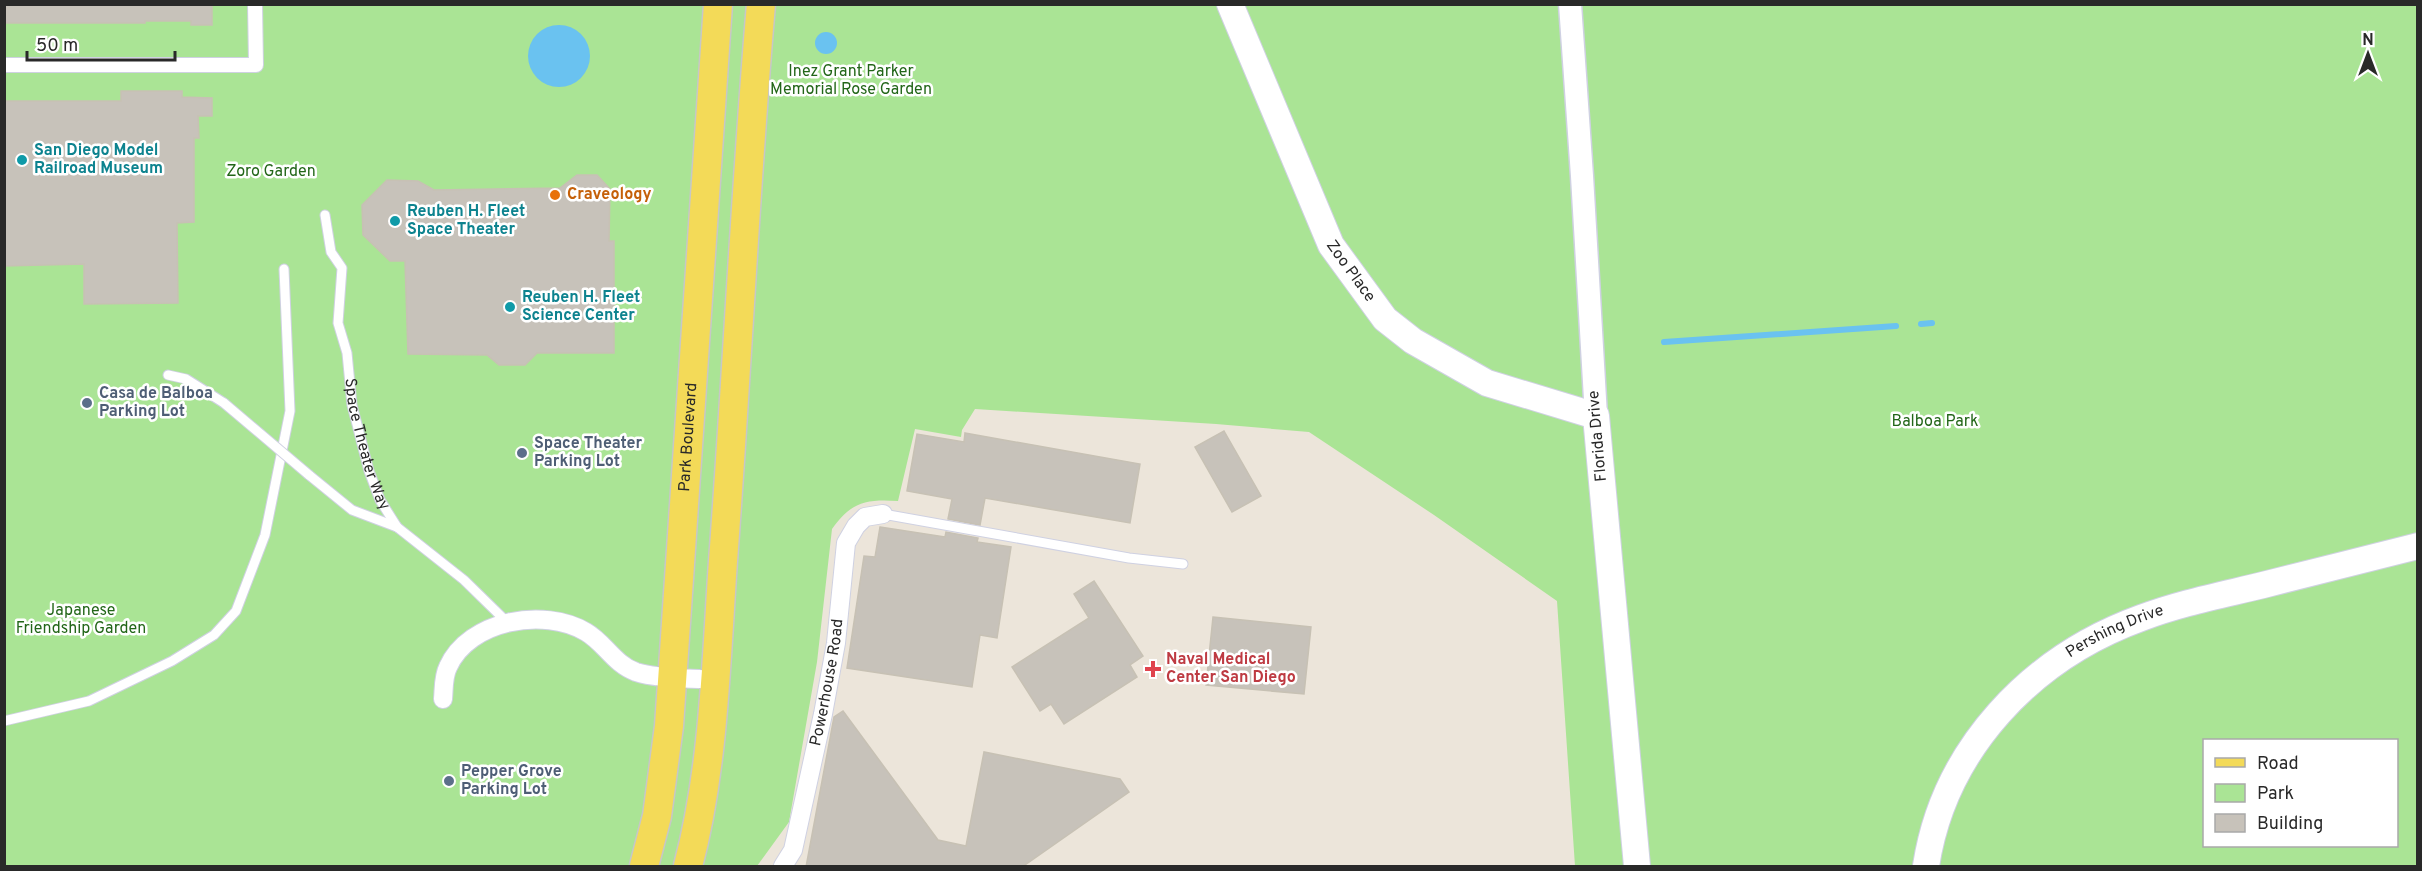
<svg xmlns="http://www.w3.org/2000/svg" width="2422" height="871" font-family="Overpass,sans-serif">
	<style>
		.green { fill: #aae495; fill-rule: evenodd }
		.water { fill: #6ac2f0 }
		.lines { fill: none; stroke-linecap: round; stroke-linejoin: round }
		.stream { stroke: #6ac2f0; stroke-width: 6 }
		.building { fill: #c7c2ba; stroke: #c7c1b4; stroke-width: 1.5 }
		.service-casing { stroke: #cfd1e2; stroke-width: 11 }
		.pedestrian-casing { stroke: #cfd1e2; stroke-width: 16 }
		.minor-casing { stroke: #cfd1e2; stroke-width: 20 }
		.tertiary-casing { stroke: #cfd1e2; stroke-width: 25 }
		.secondary-casing { stroke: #cfd1e2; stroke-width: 28 }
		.primary-casing { stroke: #c7c7c7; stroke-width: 31 }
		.service { stroke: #fff; stroke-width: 9 }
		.pedestrian { stroke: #fff; stroke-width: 14 }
		.minor { stroke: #fff; stroke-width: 18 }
		.tertiary { stroke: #fff; stroke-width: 22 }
		.secondary { stroke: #fff; stroke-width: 26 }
		.primary { stroke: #f3da58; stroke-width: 28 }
		.service-bridge-casing { stroke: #cfd1e2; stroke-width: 11; stroke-linecap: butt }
		.service-bridge { stroke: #fff; stroke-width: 9 }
		.culture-dot { fill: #0f9aa8; stroke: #fff; stroke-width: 2 }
		.food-dot { fill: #e8710a; stroke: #fff; stroke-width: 2 }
		.service-dot { fill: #5c6f8a; stroke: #fff; stroke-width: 2 }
		.health-dot { fill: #e0444e; stroke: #fff; stroke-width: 2 }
		.labels { text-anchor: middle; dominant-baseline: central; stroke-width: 5; stroke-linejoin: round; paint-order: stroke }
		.park-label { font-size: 16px; fill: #226618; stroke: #fff }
		.culture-label { font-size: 16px; font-weight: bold; fill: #0d838f; stroke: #fff; text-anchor: start }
		.food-label { font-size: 16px; font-weight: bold; fill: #c56008; stroke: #fff; text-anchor: start }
		.street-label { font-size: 16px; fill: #292929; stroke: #fff }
		.service-label { font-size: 16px; font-weight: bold; fill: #4e5e75; stroke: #fff; text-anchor: start }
		.health-label { font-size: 16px; font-weight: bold; fill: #be3a42; stroke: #fff; text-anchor: start }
	</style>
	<rect width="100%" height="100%" fill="#ece5da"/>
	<path class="green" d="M5 5H2417V866H1575L1557 601 1434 515 1309 432 1216 424 975 409 962 430 961 437 915 429 898 501C866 499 851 502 832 529L817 662 789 822 757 866H5ZM2204 740H2396V846H2204Z"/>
	<g class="water">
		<circle cx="559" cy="56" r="31"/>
		<circle cx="826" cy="43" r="11"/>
	</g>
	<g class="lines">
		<g class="stream">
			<polyline points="1921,324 1932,323"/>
			<polyline points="1664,342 1896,326"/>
		</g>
	</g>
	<g class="building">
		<polygon points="4,4 212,4 212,25 191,25 191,21 145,21 145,23 4,23"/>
		<polygon points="121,91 182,91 182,97 212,98 212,116 198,116 199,138 194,138 194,222 177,223 178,303 84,304 84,264 4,266 4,101 121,101"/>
		<polygon points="577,175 597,175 610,189 609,241 614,241 614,353 537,353 525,365 499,365 487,355 408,354 405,261 390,261 363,235 362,205 387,180 418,181 434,190 560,188"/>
		<polygon points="1224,431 1261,496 1232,512 1195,447"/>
		<polygon points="965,433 1140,464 1130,523 985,498 980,525 948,519 952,499 907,491 917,434 964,442"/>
		<polygon points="880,527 945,537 946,532 978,538 977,542 1011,547 997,638 980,635 972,687 847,668 864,556 875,557"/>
		<polygon points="1094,581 1143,656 1130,665 1137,677 1064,724 1051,704 1040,711 1012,667 1089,618 1074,594"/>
		<polygon points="1213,617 1311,627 1304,694 1206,685"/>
		<polygon points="843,711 938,840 966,846 984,752 1120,779 1129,792 1022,867 806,867 834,717"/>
	</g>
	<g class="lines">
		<g class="service-casing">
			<g id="service">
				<path id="s1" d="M325 215 331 252 342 268 338 323 347 353 352 405 369 471 380 500 397 527 464 580 508 623"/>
				<polyline points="168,375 186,379 224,403"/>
				<polyline points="309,475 352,510 397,527"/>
				<polyline points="883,514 1129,558 1183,564"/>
				<polyline points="4,721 89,701 172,661 214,635 236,611 265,535 290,411 284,269"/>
			</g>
		</g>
		<g class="pedestrian-casing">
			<polyline id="pedestrian" points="4,65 256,65 255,4"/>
		</g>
		<g class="minor-casing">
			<g id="minor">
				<path d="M443 699C444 689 443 677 448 667 469 620 544 607 586 632 605 643 614 664 636 672 657 679 691 678 714 680"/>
				<path id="s2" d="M783 866 793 850 823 714 836 643 846 543 856 526 865 517 883 514"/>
			</g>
		</g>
		<g class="tertiary-casing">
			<polyline id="tertiary" points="1570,4 1582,176 1596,416"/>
		</g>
		<g class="secondary-casing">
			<g id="secondary">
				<path id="s3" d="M1230 4 1331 245 1385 319 1413 341 1487 383 1596 416 1637 866"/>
				<path id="s4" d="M1926 866C1944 749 2031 658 2141 618 2180 603 2222 595 2263 585 2315 572 2366 559 2418 546"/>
			</g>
		</g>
		<g class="primary-casing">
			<g id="primary">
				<path id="s5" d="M644 866 657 816 669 726 718 4"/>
				<path d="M688 866C714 768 716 662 723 561 737 375 745 190 761 4"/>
			</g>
		</g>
		<use href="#service" class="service"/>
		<use href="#pedestrian" class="pedestrian"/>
		<use href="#minor" class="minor"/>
		<use href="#tertiary" class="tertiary"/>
		<use href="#secondary" class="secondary"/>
		<use href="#primary" class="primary"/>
		<g class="service-bridge-casing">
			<polyline id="service-bridge" points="224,403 309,475"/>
		</g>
		<use href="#service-bridge" class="service-bridge"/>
	</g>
	<g class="culture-dot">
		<circle cx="22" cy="160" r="6"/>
		<circle cx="395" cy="221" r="6"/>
		<circle cx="510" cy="307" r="6"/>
	</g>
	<circle class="food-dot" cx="555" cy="195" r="6"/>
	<g class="service-dot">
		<circle cx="87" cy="403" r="6"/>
		<circle cx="522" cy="453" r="6"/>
		<circle cx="449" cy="781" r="6"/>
	</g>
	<path class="health-dot" d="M1150 660h6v6h6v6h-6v6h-6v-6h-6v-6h6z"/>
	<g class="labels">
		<g class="park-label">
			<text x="851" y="72">Inez Grant Parker<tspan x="851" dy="18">Memorial Rose Garden</tspan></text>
			<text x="271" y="172">Zoro Garden</text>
			<text x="1935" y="422">Balboa Park</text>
			<text x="81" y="611">Japanese<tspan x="81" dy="18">Friendship Garden</tspan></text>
		</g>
		<g class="culture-label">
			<text x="34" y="151">San Diego Model<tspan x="34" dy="18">Railroad Museum</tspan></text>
			<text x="407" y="212">Reuben H. Fleet<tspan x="407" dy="18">Space Theater</tspan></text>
			<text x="522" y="298">Reuben H. Fleet<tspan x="522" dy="18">Science Center</tspan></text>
		</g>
		<g class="food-label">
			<text x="567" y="195">Craveology</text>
		</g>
		<g class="street-label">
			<text stroke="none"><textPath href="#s3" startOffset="294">Zoo Place</textPath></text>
			<text transform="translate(1598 436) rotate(-95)">Florida Drive</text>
			<text stroke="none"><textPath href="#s5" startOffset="432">Park Boulevard</textPath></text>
			<text stroke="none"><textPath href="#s1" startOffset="237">Space Theater Way</textPath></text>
			<text stroke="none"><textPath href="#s4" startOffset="315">Pershing Drive</textPath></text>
			<text stroke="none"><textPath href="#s2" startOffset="190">Powerhouse Road</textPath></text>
		</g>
		<g class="service-label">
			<text x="99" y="394">Casa de Balboa<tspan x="99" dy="18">Parking Lot</tspan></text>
			<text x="534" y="444">Space Theater<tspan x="534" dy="18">Parking Lot</tspan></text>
			<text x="461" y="772">Pepper Grove<tspan x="461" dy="18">Parking Lot</tspan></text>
		</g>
		<g class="health-label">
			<text x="1166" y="660">Naval Medical<tspan x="1166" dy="18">Center San Diego</tspan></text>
		</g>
	</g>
	<rect width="2422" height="871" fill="none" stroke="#292929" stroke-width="12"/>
	<rect x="2203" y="739" width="195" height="108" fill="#ffffff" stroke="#a9a9a9" stroke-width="1.5"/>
	<rect x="2215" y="758" width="30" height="9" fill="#f3da58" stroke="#a9a9a9" stroke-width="1.5"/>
	<text x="2257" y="769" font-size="18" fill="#292929">Road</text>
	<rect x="2215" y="784" width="30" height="18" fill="#aae495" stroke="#a9a9a9" stroke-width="1.5"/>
	<text x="2257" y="799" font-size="18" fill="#292929">Park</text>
	<rect x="2215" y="814" width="30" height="18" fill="#c7c2ba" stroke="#a9a9a9" stroke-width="1.5"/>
	<text x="2257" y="829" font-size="18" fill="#292929">Building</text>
	<g transform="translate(2368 54)" stroke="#ffffff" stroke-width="4.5" paint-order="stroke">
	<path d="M0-4.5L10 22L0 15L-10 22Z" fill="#292929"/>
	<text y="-9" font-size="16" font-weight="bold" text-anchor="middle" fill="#292929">N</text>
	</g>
	<path d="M27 51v9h148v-9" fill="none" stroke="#292929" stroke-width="3"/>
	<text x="36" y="51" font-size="18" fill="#292929" stroke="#ffffff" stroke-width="4.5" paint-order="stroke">50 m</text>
</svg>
